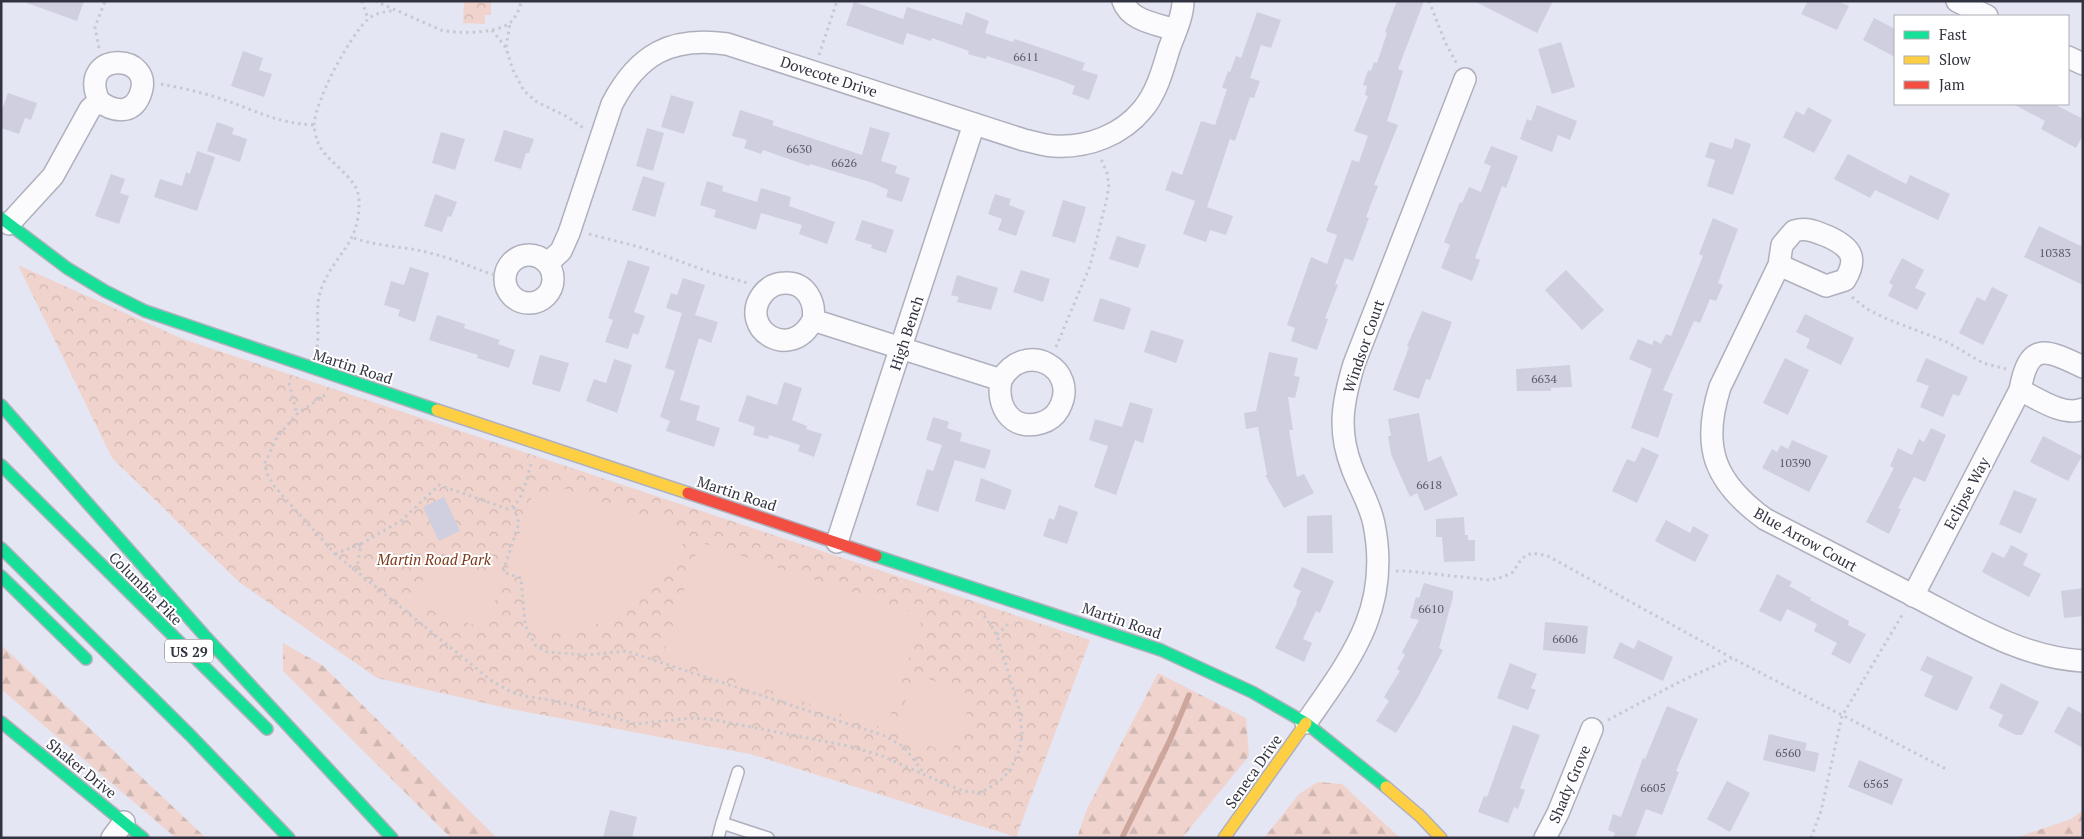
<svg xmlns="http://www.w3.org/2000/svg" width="2084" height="839" font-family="'PT Serif',serif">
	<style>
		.forest { fill: url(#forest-firs) }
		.park { fill: url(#park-crowns) }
		.garden { fill: #f0d3cd }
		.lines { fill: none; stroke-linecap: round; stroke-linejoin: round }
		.stream { stroke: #cca69b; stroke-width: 5.5 }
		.building { fill: #cfcfe0 }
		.lane-casing { stroke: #afb0bc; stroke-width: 14 }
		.street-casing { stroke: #afb0bc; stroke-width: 24 }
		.fast-casing { stroke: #afb0bc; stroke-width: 14 }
		.slow-casing { stroke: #afb0bc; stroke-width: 14 }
		.jam-casing { stroke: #afb0bc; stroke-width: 14 }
		.path { stroke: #c8c9cf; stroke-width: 3; stroke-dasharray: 2.5 4; stroke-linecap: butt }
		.lane { stroke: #fbfbfd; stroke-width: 11 }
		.street { stroke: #fbfbfd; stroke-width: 21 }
		.fast { stroke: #16e098; stroke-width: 11 }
		.slow { stroke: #ffcf43; stroke-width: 11 }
		.jam { stroke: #f24e42; stroke-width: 11 }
		.labels { text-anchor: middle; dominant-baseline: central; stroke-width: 4; stroke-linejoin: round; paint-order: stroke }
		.number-label { font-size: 12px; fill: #595a68 }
		.shield { fill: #fff; stroke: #707079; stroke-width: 1 }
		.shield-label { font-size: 14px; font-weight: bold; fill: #323340 }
		.street-label { font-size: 15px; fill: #323340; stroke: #fff }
		.park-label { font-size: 15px; font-style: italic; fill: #7e3a1c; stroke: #fff }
	</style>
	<defs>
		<pattern id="forest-firs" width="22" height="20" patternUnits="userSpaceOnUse" patternTransform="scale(1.25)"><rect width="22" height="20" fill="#f0d3cd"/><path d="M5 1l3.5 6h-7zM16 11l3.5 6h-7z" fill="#ceb6b1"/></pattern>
		<pattern id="park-crowns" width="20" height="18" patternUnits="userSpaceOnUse" patternTransform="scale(1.25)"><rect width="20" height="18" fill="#f0d3cd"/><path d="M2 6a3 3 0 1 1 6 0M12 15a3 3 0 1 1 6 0" fill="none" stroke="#ceb6b1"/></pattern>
	</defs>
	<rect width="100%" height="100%" fill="#e4e6f4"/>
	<g class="forest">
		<polygon points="283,643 322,665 497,838 451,838 283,671"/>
		<polygon points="1,645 28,670 206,838 176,838 1,689"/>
		<polygon points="1158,673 1246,718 1249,756 1182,838 1077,838 1087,809"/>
		<polygon points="1318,782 1342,784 1400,838 1264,838 1299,794"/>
		<polygon points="2083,810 2083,838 2015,838 2071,819"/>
	</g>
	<g class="park">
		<polygon points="464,1 491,1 491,15 485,15 485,24 463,23"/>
		<polygon points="18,265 183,339 1090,640 1016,837 750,754 506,708 377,678 239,582 112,458"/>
	</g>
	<g class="garden">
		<path d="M559 487 689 531C664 589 624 623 561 633 550 634 537 633 526 634L521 578 506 574 532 496Z"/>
		<polygon points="700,542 923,616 886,729 663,655"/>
		<polygon points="432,554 503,579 485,629 414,604"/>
		<polygon points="916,674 973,696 951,754 894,732"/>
	</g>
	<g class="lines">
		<polyline class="stream" points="1122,838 1170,740 1189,695"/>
	</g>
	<g class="building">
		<polygon points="27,1 84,1 77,21 27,3"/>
		<polygon points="1397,1 1424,1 1398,69 1403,71 1387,121 1398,125 1374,185 1378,186 1366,217 1369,218 1353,261 1345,258 1335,284 1338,285 1325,318 1328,319 1317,350 1291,341 1295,328 1287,325 1311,257 1327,264 1337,235 1326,231 1352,160 1359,162 1368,136 1354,131 1368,96 1365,95 1367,86 1363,85 1368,70 1371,71 1374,62 1377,63 1387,33 1385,32"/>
		<polygon points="1474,1 1553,1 1537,33"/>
		<polygon points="1808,1 1838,1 1849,6 1837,30 1801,14"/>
		<polygon points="854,2 903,19 907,7 962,25 966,12 989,21 985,33 1013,42 1015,39 1085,63 1082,70 1098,75 1089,100 1072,94 1075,86 1060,80 987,56 986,59 968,54 969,51 932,38 931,41 907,33 903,45 846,25"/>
		<polygon points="1257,12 1281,20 1271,48 1261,45 1250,78 1260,81 1254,98 1250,97 1235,141 1230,139 1207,207 1233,216 1226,235 1210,230 1206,242 1183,234 1195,201 1165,190 1172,171 1182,175 1201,121 1215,125 1227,89 1222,88 1228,71 1230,72 1236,56 1241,58"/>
		<polygon points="1874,18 1895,29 1895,57 1863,40"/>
		<polygon points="1561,42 1575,87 1552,94 1538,49"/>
		<polygon points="243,51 263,58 259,70 272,74 264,97 231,86"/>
		<polygon points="8,93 37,103 31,120 25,118 19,134 1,128 1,112"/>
		<polygon points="671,95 694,102 684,134 661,127"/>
		<polygon points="2013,104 2054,104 2083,119 2083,135 2076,148 2041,129 2045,121"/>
		<polygon points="1537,105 1577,121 1570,140 1558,135 1552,152 1520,139 1527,119 1531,121"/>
		<polygon points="1808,107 1832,120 1814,153 1783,137 1796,111 1804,115"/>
		<polygon points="740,110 774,121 772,125 862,155 870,127 890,133 881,161 897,166 895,173 910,178 902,202 886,197 888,190 873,183 810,164 809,166 763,150 761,154 744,148 747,140 732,136"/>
		<polygon points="217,122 234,128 232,134 247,139 240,162 207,151"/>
		<polygon points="647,128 664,133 653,171 636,166"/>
		<polygon points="504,130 534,139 529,153 526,153 521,169 494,161"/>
		<polygon points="441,132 465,139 455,170 432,163"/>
		<polygon points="1735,138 1751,144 1733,195 1707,186 1715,160 1705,157 1710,142 1732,149"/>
		<polygon points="1491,146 1518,156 1506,188 1502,186 1475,258 1480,260 1472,281 1441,268 1450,245 1444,242 1460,202 1462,203 1469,187 1481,192 1491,166 1484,163"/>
		<polygon points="197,151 215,157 197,211 154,197 160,179 182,186 186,172 190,174"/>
		<polygon points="1848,154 1906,184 1910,175 1950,194 1938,220 1875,190 1870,198 1834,179"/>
		<polygon points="111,174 125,179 120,193 129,196 119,224 95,216"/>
		<polygon points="643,176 665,183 655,217 632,210"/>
		<polygon points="707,181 723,186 722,191 757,202 761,188 791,197 789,206 835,222 827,244 799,234 802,225 761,213 756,230 714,217 716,210 700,205"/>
		<polygon points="435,194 457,202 451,217 448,216 442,232 424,226"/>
		<polygon points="995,194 1011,199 1009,205 1025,211 1016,236 998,230 1002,219 988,214"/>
		<polygon points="1063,200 1086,207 1075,243 1052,236"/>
		<polygon points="1713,218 1738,229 1718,283 1723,285 1716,301 1710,299 1700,323 1694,321 1663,390 1673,394 1658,438 1631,428 1652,369 1629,359 1638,339 1652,345 1654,340 1661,344 1666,334 1671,336 1703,256 1699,254"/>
		<polygon points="862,220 894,230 886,253 871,248 872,245 855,240"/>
		<polygon points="2039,226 2083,247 2083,285 2024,257"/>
		<polygon points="1117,236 1146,245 1138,268 1109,259"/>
		<polygon points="1902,258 1924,270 1915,288 1926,293 1917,310 1888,296 1893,285 1889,283"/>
		<polygon points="628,260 650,267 634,312 645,316 638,335 633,333 628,349 605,342 613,320 608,318"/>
		<polygon points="410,267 429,273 415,322 398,316 400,310 384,305 391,281 404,285"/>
		<polygon points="1021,270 1050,279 1043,302 1013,292"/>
		<polygon points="1566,270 1604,310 1582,330 1545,290"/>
		<polygon points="957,275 998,288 991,310 957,302 959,297 951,295"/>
		<polygon points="683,278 705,285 695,315 718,322 711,343 699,338 680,400 700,406 696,420 720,428 714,447 666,431 670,421 660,417 675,371 665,368 682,313 666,308 671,293 677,295"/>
		<polygon points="1992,287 2008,295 1983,345 1959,333 1977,297 1985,301"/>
		<polygon points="1100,298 1131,308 1124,330 1093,321"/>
		<polygon points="1422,311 1452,322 1430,380 1426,379 1419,399 1393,390 1409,347 1407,346"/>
		<polygon points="1805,314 1854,338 1841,365 1806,348 1810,339 1796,332"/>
		<polygon points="437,315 465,324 464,328 500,340 498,344 515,350 509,368 477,358 478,355 429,340"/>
		<polygon points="1151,330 1184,340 1176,363 1144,352"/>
		<polygon points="1269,352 1298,358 1294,376 1300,377 1295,398 1288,397 1293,430 1289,430 1297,477 1304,474 1314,493 1284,508 1265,475 1267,475 1258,427 1246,429 1244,413 1256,411"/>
		<polygon points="540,355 569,363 560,392 532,384"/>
		<polygon points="1785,358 1809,370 1788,415 1763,403"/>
		<polygon points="1926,358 1968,377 1959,396 1953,394 1943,417 1920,407 1929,386 1916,381"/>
		<polygon points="614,359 632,365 617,413 586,401 594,379 606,383"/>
		<polygon points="1570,365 1572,387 1551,388 1551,391 1517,391 1516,369"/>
		<polygon points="784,382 802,388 792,420 807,426 806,429 822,434 814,457 798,451 800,445 769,435 768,439 753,435 755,427 738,421 747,395 777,405"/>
		<polygon points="1130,402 1153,409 1143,443 1135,440 1116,495 1094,487 1108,446 1089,440 1095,419 1122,427"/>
		<polygon points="1419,413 1428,462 1441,456 1458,495 1425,511 1417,493 1410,497 1391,454 1388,436 1391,436 1388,419"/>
		<polygon points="933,417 949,422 947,428 962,433 960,441 991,450 985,469 955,460 938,512 916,505 927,469 933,471 942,445 926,440"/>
		<polygon points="1931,428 1946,435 1925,482 1914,477 1898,508 1901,509 1889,534 1866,522 1894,468 1890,466 1898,448 1912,455 1919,439 1924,442"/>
		<polygon points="2043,436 2082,456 2068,481 2030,462"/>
		<polygon points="1792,440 1828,456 1809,492 1762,468 1772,449 1777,452 1781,445 1788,449"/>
		<polygon points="1642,447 1659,455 1637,503 1612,491 1627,459 1635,462"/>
		<polygon points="981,478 1012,490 1005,510 975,501"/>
		<polygon points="2014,490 2037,499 2021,534 1999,524"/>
		<polygon points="444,497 460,531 439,541 423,507"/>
		<polygon points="1059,505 1078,512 1067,544 1043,536 1049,518 1054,520"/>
		<polygon points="1332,515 1333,553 1307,553 1307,516"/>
		<polygon points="1464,517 1465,535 1468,535 1468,540 1475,540 1475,561 1444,562 1442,537 1436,537 1436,519"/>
		<polygon points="1666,520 1690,533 1693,526 1709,535 1695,562 1655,541"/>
		<polygon points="2011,545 2028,554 2023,565 2041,574 2029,597 1982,572 1992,552 2004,558"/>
		<polygon points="1302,567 1334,581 1320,613 1316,611 1303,639 1312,643 1304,662 1275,648 1297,603 1296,602 1301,591 1293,587"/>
		<polygon points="1777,574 1792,582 1789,586 1811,598 1810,600 1849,621 1848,625 1866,634 1850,664 1831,654 1837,643 1814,631 1817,624 1787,609 1781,622 1759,611"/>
		<polygon points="1424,583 1453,591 1453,597 1439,648 1443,650 1417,699 1396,733 1376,721 1389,701 1384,697 1400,671 1397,669 1405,655 1402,652 1419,620 1410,618 1416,597 1419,598"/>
		<polygon points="2083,588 2083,616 2064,618 2061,591"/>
		<polygon points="1545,622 1588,626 1585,654 1543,650"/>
		<polygon points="1638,640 1673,657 1663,681 1613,658 1620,642 1634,649"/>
		<polygon points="1927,656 1973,677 1957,711 1924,696 1933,676 1920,670"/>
		<polygon points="1510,663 1537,674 1531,688 1536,690 1528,710 1497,698"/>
		<polygon points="2001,683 2039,702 2022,735 2016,735 1998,726 2003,715 1989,708"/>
		<polygon points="1667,706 1698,719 1676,771 1679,772 1662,815 1646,809 1635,838 1613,838 1615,833 1608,830 1613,814 1621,817 1643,758 1645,759"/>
		<polygon points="2068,706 2083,714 2083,748 2054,732"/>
		<polygon points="1513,725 1540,735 1520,788 1525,790 1518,809 1514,807 1508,823 1478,812 1484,796 1487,797"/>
		<polygon points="1769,734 1807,743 1805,750 1819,753 1815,772 1763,760"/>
		<polygon points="1859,760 1903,779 1892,805 1848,787"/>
		<polygon points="1727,781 1750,793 1730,832 1707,819"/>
		<polygon points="610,810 637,817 632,838 603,838"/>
	</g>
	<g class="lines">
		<g class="lane-casing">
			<g id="lane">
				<polyline points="738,772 722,823 768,838"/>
				<polyline points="718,838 722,823"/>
			</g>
		</g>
		<g class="street-casing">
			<g id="street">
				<path d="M1123 1C1130 21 1157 24 1175 30"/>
				<polyline points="1957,1 1987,16"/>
				<polyline points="2068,57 2083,64"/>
				<path d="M9 224 53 176 90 109 99 101C113 112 132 115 140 95 157 52 76 50 99 101"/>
				<circle cx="529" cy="279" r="24"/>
				<path d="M548 263 561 251 569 233 612 104C638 54 671 36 727 44L1024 140C1034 142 1045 146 1054 146 1088 148 1122 135 1143 109 1157 92 1163 69 1169 49 1174 35 1183 17 1183 1"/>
				<path d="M1779 265 1826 286 1845 280C1859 257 1850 247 1829 237 1816 232 1808 227 1794 231L1782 245 1779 265 1720 387C1701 447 1714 482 1765 519 1818 546 1871 574 1924 601 1973 627 2026 658 2083 661"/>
				<path d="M813 320C791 363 738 329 762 295 768 287 776 283 785 283 806 282 816 302 813 320L1001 380C996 406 1011 432 1041 423 1048 421 1055 416 1059 409 1081 369 1025 338 1001 380"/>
				<path d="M2020 390C2037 398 2063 417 2083 409"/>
				<polyline points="837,542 974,124"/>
				<path d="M1913 596 2020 390C2029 341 2045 349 2083 367"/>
				<path d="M1306 723C1351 658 1391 609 1374 524 1370 504 1359 487 1352 468 1337 430 1343 401 1354 364L1465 79"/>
				<polyline points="112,838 124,822"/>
				<polyline points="1545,838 1558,813 1592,729"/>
			</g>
		</g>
		<g class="fast-casing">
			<g id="fast">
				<polyline points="1,218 67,268 105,291 145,311 437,410"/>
				<polyline points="1,405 204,635 392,838"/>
				<polyline points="1,465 267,729"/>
				<polyline points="1,548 190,735 289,838"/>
				<polyline points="876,556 1161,650 1252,692 1306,723 1386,787"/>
				<polyline points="1,576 86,659"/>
				<polyline points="1,722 143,838"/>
			</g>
		</g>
		<g class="slow-casing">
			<g id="slow">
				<polyline points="437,410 688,493"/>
				<polyline points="1386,787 1420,816 1441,838"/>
				<polyline points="1224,838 1306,723"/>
			</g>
		</g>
		<g class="jam-casing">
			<polyline id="jam" points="688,493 876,556"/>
		</g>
		<g class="path">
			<polyline points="362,1 368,19"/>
			<path d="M375 1 441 30C458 34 497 34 511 22 516 17 520 8 521 1"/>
			<polyline points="1429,1 1445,42 1457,64"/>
			<polyline points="492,30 506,48 513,70 524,91 537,102 566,116 585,129"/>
			<polyline points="506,47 510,23"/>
			<polyline points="99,48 95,27 105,1"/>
			<polyline points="819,55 837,1"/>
			<path d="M161 84C182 88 204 93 225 100 259 112 277 123 314 125"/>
			<polyline points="589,234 643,248 715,274 748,283"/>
			<path d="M354 238C378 247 405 246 430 253 456 259 479 271 504 278"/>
			<polyline points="1852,297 1867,309 1887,319 1947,342 1983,363 2006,369"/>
			<path d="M317 347C320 327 314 305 322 287 336 252 360 244 359 201 359 175 324 163 317 140 316 136 314 129 314 125 316 99 348 39 367 20 374 13 385 12 395 10"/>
			<polyline points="1056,347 1090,266 1107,198 1109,184 1107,173 1101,159"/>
			<polyline points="289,383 297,414"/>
			<polyline points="325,395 297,414 277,437 265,463 267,474 275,487 335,554 492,681 511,692 524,696 557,701 636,724 692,718 710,719 848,746 880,755 943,783 964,791 980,793 999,782 1011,769 1020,748 1022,733 1019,709 997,635 984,615"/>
			<polyline points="514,507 519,523 503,572 521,578 525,624 535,645 547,652 586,655 626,651 885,736 904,747 924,773"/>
			<path d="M361 544 402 520 439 485 508 509C524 502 526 479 531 464"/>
			<polyline points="335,554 361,544 356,573"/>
			<polyline points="1396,571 1407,571 1490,580 1503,577 1513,572 1522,558 1532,553 1548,556 1732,658 1948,770"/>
			<polyline points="997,635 1010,622"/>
			<polyline points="1608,720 1681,681 1732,658"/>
			<polyline points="1811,838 1821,811 1842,716 1904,612"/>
		</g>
		<use href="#lane" class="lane"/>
		<use href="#street" class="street"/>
		<use href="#fast" class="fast"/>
		<use href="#slow" class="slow"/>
		<use href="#jam" class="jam"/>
	</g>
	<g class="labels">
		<g class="number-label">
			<text x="1026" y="56">6611</text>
			<text x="799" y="148">6630</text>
			<text x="844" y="162">6626</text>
			<text x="2055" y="252">10383</text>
			<text x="1544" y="378">6634</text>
			<text x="1795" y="462">10390</text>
			<text x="1429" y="484">6618</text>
			<text x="1431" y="608">6610</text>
			<text x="1565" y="638">6606</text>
			<text x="1788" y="752">6560</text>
			<text x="1876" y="783">6565</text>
			<text x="1653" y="787">6605</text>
		</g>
		<rect class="shield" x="165" y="639.5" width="48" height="23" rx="4"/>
		<g class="shield-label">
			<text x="189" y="651">US 29</text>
		</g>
		<g class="street-label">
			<text transform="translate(829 76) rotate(18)">Dovecote Drive</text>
			<text transform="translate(906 333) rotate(-72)">High Bench</text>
			<text transform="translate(1363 346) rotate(-71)">Windsor Court</text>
			<text transform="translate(353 366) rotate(18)">Martin Road</text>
			<text transform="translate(737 493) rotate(18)">Martin Road</text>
			<text transform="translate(1966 493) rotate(-62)">Eclipse Way</text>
			<text transform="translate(1806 539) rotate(29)">Blue Arrow Court</text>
			<text transform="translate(146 588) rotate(45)">Columbia Pike</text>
			<text transform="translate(1122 620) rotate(19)">Martin Road</text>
			<text transform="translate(82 768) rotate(39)">Shaker Drive</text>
			<text transform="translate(1253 771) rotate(-55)">Seneca Drive</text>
			<text transform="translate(1569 784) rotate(-67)">Shady Grove</text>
		</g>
		<g class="park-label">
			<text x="434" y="559">Martin Road Park</text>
		</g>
	</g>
	<rect width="2084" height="839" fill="none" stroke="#323340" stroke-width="5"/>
	<rect x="1894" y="15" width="175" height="90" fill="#ffffff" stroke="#adadb3"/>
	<rect x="1904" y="31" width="25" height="8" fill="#16e098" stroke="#adadb3"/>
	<text x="1939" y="40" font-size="15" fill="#323340">Fast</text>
	<rect x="1904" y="56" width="25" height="8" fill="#ffcf43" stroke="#adadb3"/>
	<text x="1939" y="65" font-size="15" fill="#323340">Slow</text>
	<rect x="1904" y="81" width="25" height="8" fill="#f24e42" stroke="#adadb3"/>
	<text x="1939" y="90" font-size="15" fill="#323340">Jam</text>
</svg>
